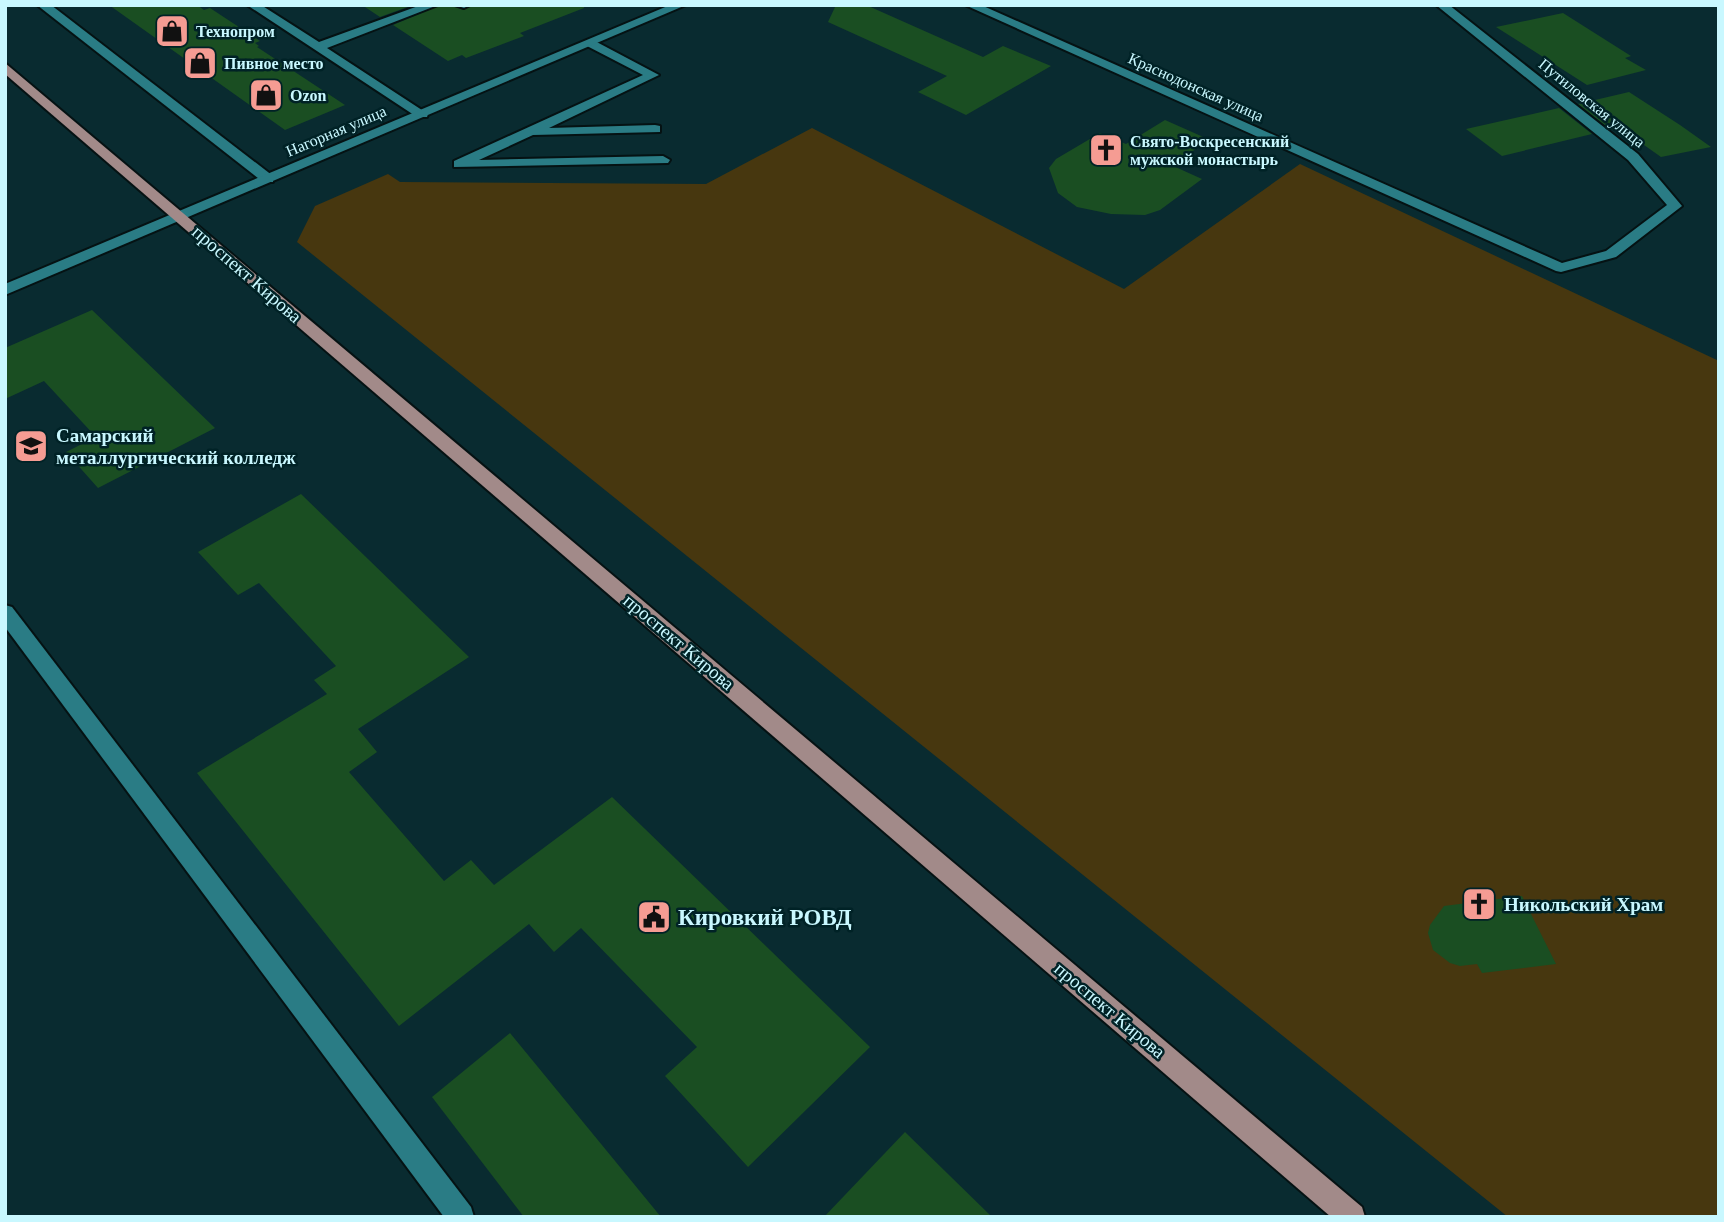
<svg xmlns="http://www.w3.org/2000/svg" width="1724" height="1222" font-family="'Times New Roman',serif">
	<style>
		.green { fill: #47370f }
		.building { fill: #1a4e22 }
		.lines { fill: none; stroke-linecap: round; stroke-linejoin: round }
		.service-casing { stroke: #051213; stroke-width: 4 }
		.minor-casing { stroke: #051213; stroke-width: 4 }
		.primary-casing { stroke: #051213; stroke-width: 4 }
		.service { fill: #2a7c85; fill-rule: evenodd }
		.minor { fill: #2a7c85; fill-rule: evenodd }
		.primary { fill: #a28a89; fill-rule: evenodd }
		.labels { text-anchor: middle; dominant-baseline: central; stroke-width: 5; stroke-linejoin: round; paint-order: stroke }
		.far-poi-label { font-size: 16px; font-weight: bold; fill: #c9f8ff; stroke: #002226; text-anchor: start }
		.far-street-label { font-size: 16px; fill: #c9f8ff; stroke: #002226 }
		.street-label { font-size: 19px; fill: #c9f8ff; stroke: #002226 }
		.poi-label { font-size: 19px; font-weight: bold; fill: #c9f8ff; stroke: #002226; text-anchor: start }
		.near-poi-label { font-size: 23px; font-weight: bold; fill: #c9f8ff; stroke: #002226; text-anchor: start }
	</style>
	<rect width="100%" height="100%" fill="#092b30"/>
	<polygon class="green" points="812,128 1124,289 1300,164 1719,361 1719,1217 1508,1217 297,242 315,206 388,174 400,182 706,184"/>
	<g class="building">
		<polygon points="109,5 197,5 204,10 210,8 260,41 255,43 259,46 257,47 345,105 285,130"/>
		<polygon points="362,5 413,5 380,17"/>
		<polygon points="440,5 453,5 463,10 472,5 584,5 584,8 520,33 524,36 466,58 462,55 448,61 393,25"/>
		<polygon points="836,5 866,5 983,57 1003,46 1051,66 966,115 918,92 947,76 828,22"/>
		<polygon points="1563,13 1631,56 1625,58 1646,70 1587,85 1496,27"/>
		<polygon points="1629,92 1680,125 1711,147 1661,157 1620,128 1611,130 1578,104"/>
		<polygon points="1559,108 1592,134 1502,156 1466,129"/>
		<polygon points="1165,120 1210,140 1171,165 1202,179 1160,210 1145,215 1111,214 1077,207 1058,193 1049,168 1056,159 1100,133 1126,144"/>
		<polygon points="92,310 215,428 98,488 66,452 96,437 44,381 5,399 5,348"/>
		<polygon points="301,494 469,657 358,729 377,752 349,772 444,881 471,860 494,885 612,797 870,1047 748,1167 665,1076 697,1047 581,928 554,952 529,924 399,1026 197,773 327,694 314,680 336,666 259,583 238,595 198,552"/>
		<polygon points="1522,896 1556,964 1482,973 1477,964 1460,966 1450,963 1433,950 1428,933 1430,925 1444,906"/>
		<polygon points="510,1033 661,1217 524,1217 432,1097"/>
		<polygon points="905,1132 992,1217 824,1217"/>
	</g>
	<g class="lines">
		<g class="service-casing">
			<g id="service">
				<polygon points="37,5 51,5 273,176 273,182 263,182"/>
				<polygon points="247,5 261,5 319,42 421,5 438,5 327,48 428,114 427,117 417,117"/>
				<polygon points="455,5 470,5 464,8"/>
				<polygon points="591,39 659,75 549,128 655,125 660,126 660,132 533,135 479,160 663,156 670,160 668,163 454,167 454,161 643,75 587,46 585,43"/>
				<polygon points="5,605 12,607 471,1207 474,1217 444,1217 5,627"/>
			</g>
		</g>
		<g class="minor-casing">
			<g id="minor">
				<polygon points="670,5 686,5 5,295 5,284"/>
				<polygon points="965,5 981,5 1562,263 1606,251 1667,205 1628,160 1436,5 1449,5 1638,154 1682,206 1616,257 1561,272 1556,271"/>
			</g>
		</g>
		<g class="primary-casing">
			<polygon id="primary" points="5,63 1362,1207 1365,1217 1331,1217 5,74"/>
		</g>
		<use href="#service" class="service"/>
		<use href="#minor" class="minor"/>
		<use href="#primary" class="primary"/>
	</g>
	<defs>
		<g id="shop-square" transform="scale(1.75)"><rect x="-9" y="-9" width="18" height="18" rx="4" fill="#f59c93" stroke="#002226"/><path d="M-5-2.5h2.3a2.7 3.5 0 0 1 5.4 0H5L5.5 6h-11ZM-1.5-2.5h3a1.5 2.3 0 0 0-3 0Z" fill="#111"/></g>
		<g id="church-square" transform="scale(1.75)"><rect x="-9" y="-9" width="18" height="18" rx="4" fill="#f59c93" stroke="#002226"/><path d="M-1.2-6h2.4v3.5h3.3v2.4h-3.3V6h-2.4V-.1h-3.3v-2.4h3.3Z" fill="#111"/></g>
		<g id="university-square" transform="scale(1.75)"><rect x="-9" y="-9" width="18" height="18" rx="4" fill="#f59c93" stroke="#002226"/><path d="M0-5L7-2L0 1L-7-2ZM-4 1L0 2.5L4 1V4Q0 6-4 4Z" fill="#111"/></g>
		<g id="civic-square" transform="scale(1.75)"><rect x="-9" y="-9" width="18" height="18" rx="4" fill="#f59c93" stroke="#002226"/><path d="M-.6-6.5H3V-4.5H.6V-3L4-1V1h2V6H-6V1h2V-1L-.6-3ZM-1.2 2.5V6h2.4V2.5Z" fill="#111"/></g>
	</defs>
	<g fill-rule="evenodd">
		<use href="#shop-square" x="172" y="31"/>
		<use href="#shop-square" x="200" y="63"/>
		<use href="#shop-square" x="266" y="95"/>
		<use href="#church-square" x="1106" y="150"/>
		<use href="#university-square" x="31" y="446"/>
		<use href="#church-square" x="1479" y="904"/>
		<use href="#civic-square" x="654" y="917"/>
	</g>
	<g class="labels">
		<g class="far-poi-label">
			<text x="196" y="31">Технопром</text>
			<text x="224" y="63">Пивное место</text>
			<text x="290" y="95">Ozon</text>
			<text x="1130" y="141">Свято-Воскресенский<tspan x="1130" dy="18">мужской монастырь</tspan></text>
		</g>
		<g class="far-street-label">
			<text transform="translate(1196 87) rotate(24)">Краснодонская улица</text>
			<text transform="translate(1592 103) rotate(39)">Путиловская улица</text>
			<text transform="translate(336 131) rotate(-23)">Нагорная улица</text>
		</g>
		<g class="street-label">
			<text transform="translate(247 274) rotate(41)">проспект Кирова</text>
			<text transform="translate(679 642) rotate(40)">проспект Кирова</text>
			<text transform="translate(1110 1010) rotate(40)">проспект Кирова</text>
		</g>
		<g class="poi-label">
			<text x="56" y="435">Самарский<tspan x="56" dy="22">металлургический колледж</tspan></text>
			<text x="1504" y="904">Никольский Храм</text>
		</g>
		<g class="near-poi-label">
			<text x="678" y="917">Кировкий РОВД</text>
		</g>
	</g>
	<rect width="1724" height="1222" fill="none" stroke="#c9f8ff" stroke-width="14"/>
</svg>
